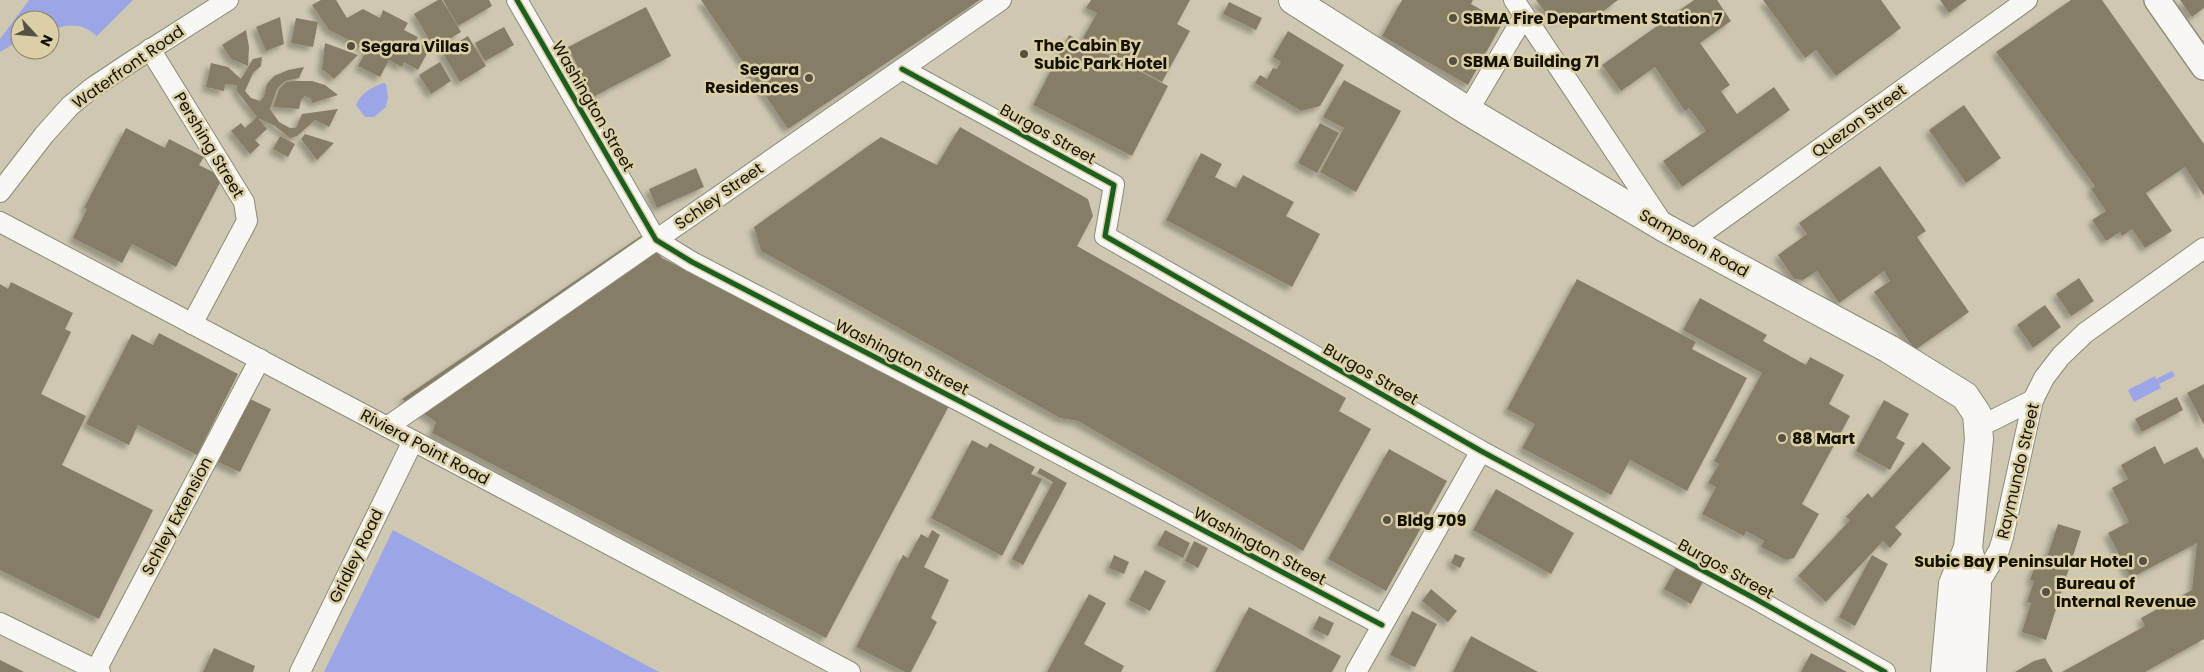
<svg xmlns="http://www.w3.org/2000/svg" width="2204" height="672" font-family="Poppins,sans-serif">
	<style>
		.water { fill: #9ca6e7 }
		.building { fill: #867d66; filter: url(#shadow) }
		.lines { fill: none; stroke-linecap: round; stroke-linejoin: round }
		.minor-casing { stroke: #8f8a79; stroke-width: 22 }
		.tertiary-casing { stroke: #8f8a79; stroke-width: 28 }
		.secondary-casing { stroke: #8f8a79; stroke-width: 30 }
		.minor { stroke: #f8f7f3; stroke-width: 20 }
		.tertiary { stroke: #f8f7f3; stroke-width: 25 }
		.secondary { stroke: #f8f7f3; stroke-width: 28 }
		.cycleway-casing { stroke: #dacfa6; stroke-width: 8 }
		.cycleway { stroke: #1b5e20; stroke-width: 5 }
		.poi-dot { fill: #565140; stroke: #dacfa6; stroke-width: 2 }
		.labels { text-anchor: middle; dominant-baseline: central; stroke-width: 5; stroke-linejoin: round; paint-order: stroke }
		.poi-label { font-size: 16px; font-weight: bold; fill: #151103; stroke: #dacfa6; text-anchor: start }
		.street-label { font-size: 16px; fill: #151103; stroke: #dacfa6 }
	</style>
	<defs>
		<filter id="shadow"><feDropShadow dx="-4.5" dy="4.5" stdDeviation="2.5" flood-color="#0004"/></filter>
	</defs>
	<rect width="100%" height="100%" fill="#cec8b2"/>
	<g class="water">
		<path d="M29 0H133L97 36C81 22 69 24 50 30V20H20V40L0 52V39Z"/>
		<path d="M384 83 386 84 388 97 386 107 374 117H365L356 105C361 93 372 87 384 83Z"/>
		<polygon points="2172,371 2175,376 2159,384 2161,388 2134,402 2128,390 2155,376 2156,379"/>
		<polygon points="393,530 659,672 324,672"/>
	</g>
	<g class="building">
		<polygon points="321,0 336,0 347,18 363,9 380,18 383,10 408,23 404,30 418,37 416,41 430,48 418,70 404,62 402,67 389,60 380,77 358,66 367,49 329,30 312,5"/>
		<polygon points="438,0 442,0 461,32 434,48 414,14"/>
		<polygon points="443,0 489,0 492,6 458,26"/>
		<polygon points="701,0 980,0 788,129"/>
		<polygon points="1091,0 1190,0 1177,24 1190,31 1162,82 1083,38 1097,13 1086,8"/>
		<polygon points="1402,0 1473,0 1471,4 1503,22 1468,85 1382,36"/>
		<polygon points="1536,0 1618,0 1590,21 1585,14 1552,21"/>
		<polygon points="1694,0 1717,0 1731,21 1700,43 1730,85 1721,91 1737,114 1774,87 1790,110 1682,187 1663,161 1706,131 1689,108 1685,111 1655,67 1621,91 1602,65"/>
		<polygon points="1763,0 1881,0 1901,28 1836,76 1816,50 1805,58"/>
		<polygon points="1940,0 1967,0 1949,13"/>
		<polygon points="2071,0 2102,0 2204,144 2204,196 2185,167 2146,193 2172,231 2145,248 2132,229 2122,236 2120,232 2106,241 2092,220 2106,211 2091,189 2095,186 1996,52"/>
		<polygon points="2180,0 2204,0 2204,8 2192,17"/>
		<polygon points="1229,2 1262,18 1256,30 1223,14"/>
		<polygon points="646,7 671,56 593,97 568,47"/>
		<polygon points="280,17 284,44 266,51 256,27"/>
		<polygon points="296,18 318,22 313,47 291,43"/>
		<polygon points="504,27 514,45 485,61 475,43"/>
		<polygon points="246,30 249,47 248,66 231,59 222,45"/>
		<polygon points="1288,31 1344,65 1320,106 1301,111 1255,83 1260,75 1267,79 1273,68 1277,69 1281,62 1273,57"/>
		<polygon points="1069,35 1168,86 1132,156 1033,105"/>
		<polygon points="468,36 486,66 460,82 442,52"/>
		<polygon points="325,43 358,55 334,79 322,69"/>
		<polygon points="262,57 261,66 253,73 245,91 251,98 260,101 264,96 267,84 274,76 288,70 304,67 299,78 285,81 277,89 270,109 279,122 290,128 296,128 302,114 338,109 329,127 315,120 297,136 290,138 275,126 258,118 267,129 255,140 260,145 250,154 231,131 241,123 245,128 257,117 237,91 237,85 225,84 224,91 206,87 211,63 228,67 241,79 253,59"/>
		<polygon points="440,62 451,81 431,94 419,75"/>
		<polygon points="1344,80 1401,111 1356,192 1320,172 1344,128 1323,117"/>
		<polygon points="294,81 312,81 325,85 338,95 312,103 311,98 305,96 301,100 299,109 273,107 279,89 286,82"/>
		<polygon points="1964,105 2001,158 1966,183 1929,130"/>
		<polygon points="1320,123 1339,133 1317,173 1298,163"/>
		<polygon points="960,127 1088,199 1093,216 1077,246 1346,398 1339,411 1371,429 1303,551 1078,421 1060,418 761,251 754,227 881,137 937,165"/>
		<polygon points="126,128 165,148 169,139 204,157 199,165 223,177 176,267 132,244 122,263 73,238 87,209 84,208"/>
		<polygon points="305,134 334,143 317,160 301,139"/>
		<polygon points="280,136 295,144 288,157 273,149"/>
		<polygon points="1201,153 1222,164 1215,177 1236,188 1243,175 1294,202 1286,216 1320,234 1292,287 1166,220"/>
		<polygon points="1880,166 1926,231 1917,237 1969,312 1915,350 1874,292 1890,281 1884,271 1839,303 1817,271 1803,280 1794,279 1778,255 1807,234 1799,223"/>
		<polygon points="696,168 704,187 657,208 649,189"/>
		<polygon points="644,234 662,258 950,404 826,638 432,433 436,422 402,399"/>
		<polygon points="2079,278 2094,301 2071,316 2056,294"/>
		<polygon points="1577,279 1696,342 1692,349 1747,378 1687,491 1630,460 1611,495 1522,448 1535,424 1507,409"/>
		<polygon points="11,282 73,313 65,329 71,332 41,394 86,416 62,465 153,510 99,619 0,570 0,284 8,289"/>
		<polygon points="1700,298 1767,335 1763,341 1806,365 1810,357 1844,375 1829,404 1850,416 1802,504 1819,514 1794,558 1786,560 1761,547 1764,541 1746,531 1744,536 1702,514 1716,487 1708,483 1719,464 1714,461 1762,373 1683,330"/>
		<polygon points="2045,305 2061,327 2033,348 2017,325"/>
		<polygon points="159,333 238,374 197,455 138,425 129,445 86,424 132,334 153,345"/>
		<polygon points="2204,384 2204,425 2187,393"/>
		<polygon points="2177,397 2183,410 2142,432 2135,419"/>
		<polygon points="248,398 271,409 240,472 218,462"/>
		<polygon points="1884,400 1909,414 1896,438 1905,443 1890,470 1856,451"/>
		<polygon points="972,440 987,448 990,443 1035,467 1031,474 1042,479 1002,556 931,518"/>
		<polygon points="1923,442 1951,468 1895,527 1902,534 1890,548 1883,541 1826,602 1798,576 1850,520 1846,517 1868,493 1872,498"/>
		<polygon points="2155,446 2164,464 2197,447 2204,460 2204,639 2145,672 2062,672 2145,626 2141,618 2192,590 2197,543 2131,578 2108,533 2129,522 2112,488 2128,479 2121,465"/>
		<polygon points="1389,449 1447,481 1386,591 1328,559"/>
		<polygon points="1040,468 1067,483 1023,565 1012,559 1053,482 1037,473"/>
		<polygon points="1496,489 1574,533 1551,574 1473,530"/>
		<polygon points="2058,524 2081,531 2046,640 2022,632 2031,603 2027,602 2034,581 2030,580 2036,563 2044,566"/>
		<polygon points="932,530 940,535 924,567 949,580 931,618 937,622 911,672 905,672 856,647 903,555 908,558 921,534 928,538"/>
		<polygon points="1165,530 1190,543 1183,558 1157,545"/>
		<polygon points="1194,541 1208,548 1198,568 1185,561"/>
		<polygon points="1455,554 1465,558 1460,568 1451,563"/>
		<polygon points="1114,555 1129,562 1124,574 1109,568"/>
		<polygon points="1872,555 1888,564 1855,626 1839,617"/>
		<polygon points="1678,563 1705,578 1691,604 1664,589"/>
		<polygon points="1145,570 1166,581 1150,611 1129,600"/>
		<polygon points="1431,589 1457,611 1448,622 1422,601"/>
		<polygon points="1089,594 1106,603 1084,644 1124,666 1121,672 1047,672"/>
		<polygon points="1249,607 1341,656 1332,672 1215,672"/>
		<polygon points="1412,611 1437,624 1415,667 1390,655"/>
		<polygon points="1319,616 1334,623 1328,636 1313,629"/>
		<polygon points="1471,636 1538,672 1453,672"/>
		<polygon points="214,648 255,666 253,672 203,672"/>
		<polygon points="1811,653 1847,672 1801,672"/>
		<polygon points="2045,658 2053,672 2015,672 2034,661"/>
		<polygon points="0,660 24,672 0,672"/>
	</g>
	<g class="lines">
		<g class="minor-casing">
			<g id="minor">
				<polyline points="517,0 656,240 692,262 969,406 1382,625"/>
				<polyline points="1514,0 1663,224"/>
				<polyline points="150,49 244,202 247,221 192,324"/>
				<polyline points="902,69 1114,185 1105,236 1481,451 1754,598 1885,672"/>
				<polyline points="1468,111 1524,16"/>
				<polyline points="0,192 44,135 70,106 92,88 131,62 228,0"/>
				<polyline points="0,222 850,672"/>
				<polyline points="1690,242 2027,0"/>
				<polyline points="387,427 1001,0"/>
				<polyline points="1979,427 2033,400"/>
				<polyline points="1977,587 1999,550 2003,537 2033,400 2044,378 2061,356 2085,333 2204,248"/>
				<polyline points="0,623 100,672"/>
				<polyline points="95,672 260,359"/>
				<polyline points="300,672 413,441"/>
				<polyline points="1356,672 1481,451"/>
			</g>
		</g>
		<g class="tertiary-casing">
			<polyline id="tertiary" points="2157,0 2204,67"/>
		</g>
		<g class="secondary-casing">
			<g id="secondary">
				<polyline points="1293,0 1468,111 1665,228 1889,349 1965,396 1977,414 1979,439 1968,548 1953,584 1945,672"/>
				<polyline points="1968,548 1977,587 1972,672"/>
			</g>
		</g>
		<use href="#minor" class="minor"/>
		<use href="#tertiary" class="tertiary"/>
		<use href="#secondary" class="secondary"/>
		<g class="cycleway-casing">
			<g id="cycleway">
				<polyline points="517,0 656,240 692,262 969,406 1382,625"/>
				<polyline points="902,69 1114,185 1105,236 1481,451 1754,598 1885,672"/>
			</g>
		</g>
		<use href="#cycleway" class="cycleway"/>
	</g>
	<g class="poi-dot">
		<circle cx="1453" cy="18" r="5"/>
		<circle cx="351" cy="46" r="5"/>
		<circle cx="1024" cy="54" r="5"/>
		<circle cx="1453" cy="61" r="5"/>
		<circle cx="809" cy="78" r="5"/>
		<circle cx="1782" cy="438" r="5"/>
		<circle cx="1387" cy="520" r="5"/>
		<circle cx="2143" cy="561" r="5"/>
		<circle cx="2046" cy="592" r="5"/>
	</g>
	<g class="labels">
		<g class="poi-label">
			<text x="1463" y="18">SBMA Fire Department Station 7</text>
			<text x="1034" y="45">The Cabin By<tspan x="1034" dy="18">Subic Park Hotel</tspan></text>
			<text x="361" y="46">Segara Villas</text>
			<text x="1463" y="61">SBMA Building 71</text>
			<text x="799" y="69" text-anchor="end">Segara<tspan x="799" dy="18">Residences</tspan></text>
			<text x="1792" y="438">88 Mart</text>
			<text x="1397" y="520">Bldg 709</text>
			<text x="2133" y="561" text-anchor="end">Subic Bay Peninsular Hotel</text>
			<text x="2056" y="583">Bureau of<tspan x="2056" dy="18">Internal Revenue</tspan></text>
		</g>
		<g class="street-label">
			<text transform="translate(128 67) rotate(-35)">Waterfront Road</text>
			<text transform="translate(593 106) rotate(60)">Washington Street</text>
			<text transform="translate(1859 121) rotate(-36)">Quezon Street</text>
			<text transform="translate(1048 134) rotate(29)">Burgos Street</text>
			<text transform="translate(209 145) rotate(59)">Pershing Street</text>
			<text transform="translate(719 196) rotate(-35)">Schley Street</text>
			<text transform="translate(1694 243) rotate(29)">Sampson Road</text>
			<text transform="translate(902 357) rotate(27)">Washington Street</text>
			<text transform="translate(1371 374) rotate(30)">Burgos Street</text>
			<text transform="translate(425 447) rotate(28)">Riviera Point Road</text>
			<text transform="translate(2018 471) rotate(-77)">Raymundo Street</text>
			<text transform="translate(177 516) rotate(-62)">Schley Extension</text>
			<text transform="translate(1260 546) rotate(28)">Washington Street</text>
			<text transform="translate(356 556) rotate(-64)">Gridley Road</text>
			<text transform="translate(1726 569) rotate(29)">Burgos Street</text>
		</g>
	</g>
	<g transform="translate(35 35) rotate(116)"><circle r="24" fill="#dacfa6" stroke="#8b8365"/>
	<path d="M0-4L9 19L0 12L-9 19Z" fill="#565140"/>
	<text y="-8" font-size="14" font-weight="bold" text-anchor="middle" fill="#151103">N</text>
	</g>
</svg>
